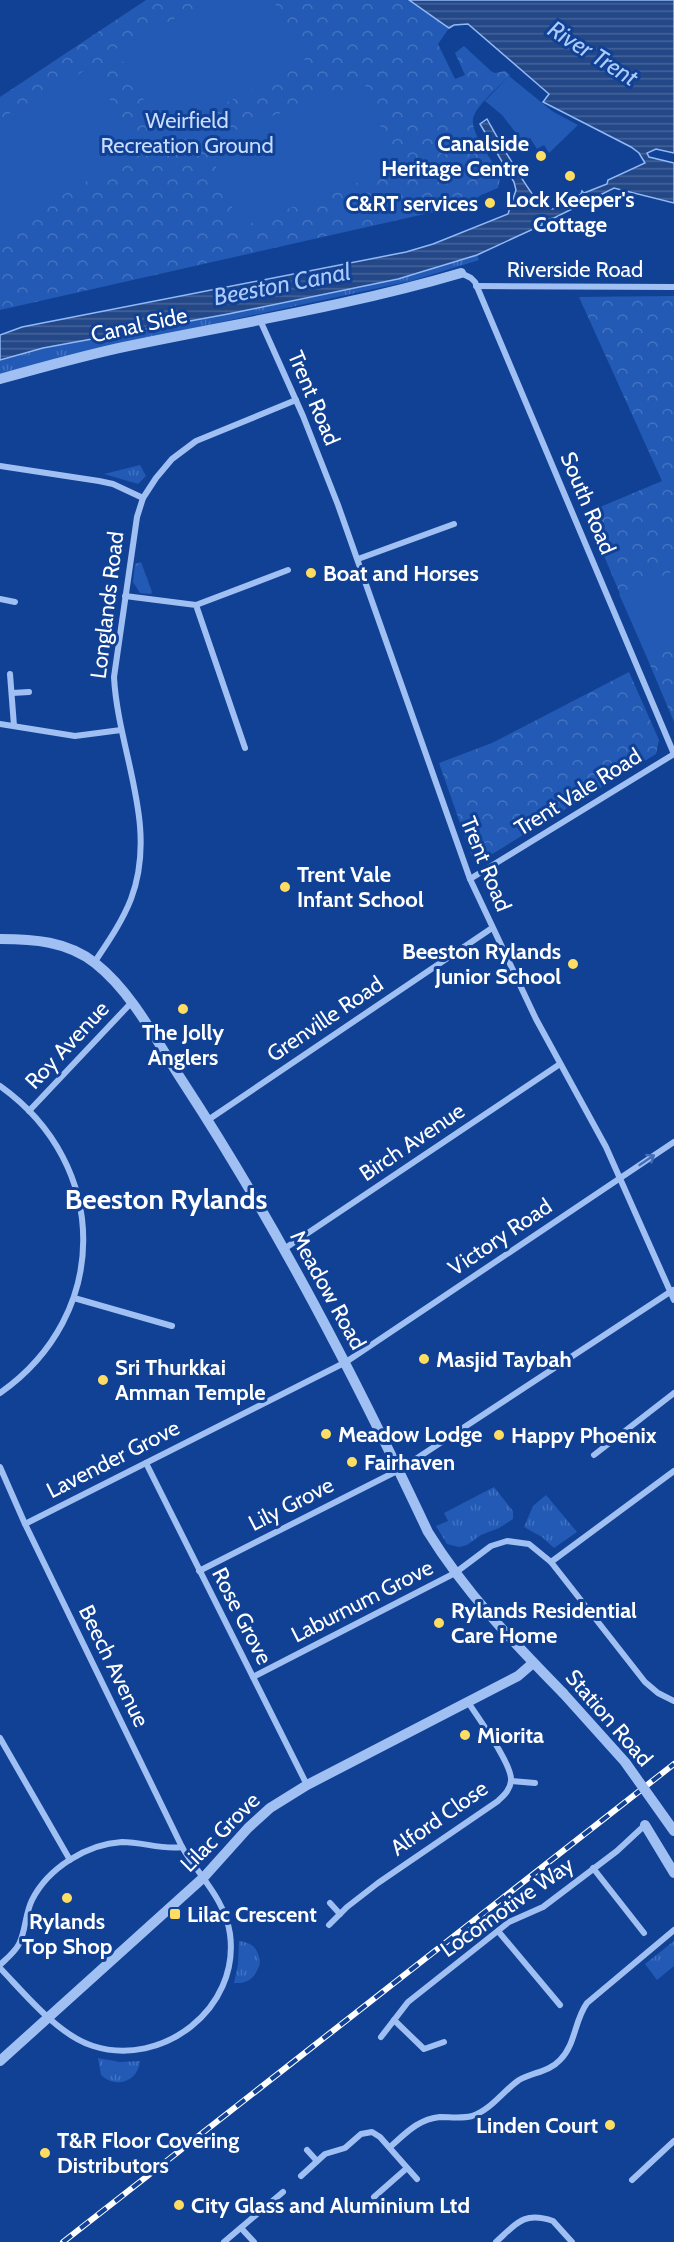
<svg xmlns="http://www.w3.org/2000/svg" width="674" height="2242" font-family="Cabin,sans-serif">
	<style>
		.grass { fill: url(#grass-tufts) }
		.park { fill: url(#park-crowns) }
		.garden { fill: #225ab5 }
		.water { fill: url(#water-rules); stroke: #91b9f7; stroke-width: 1.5 }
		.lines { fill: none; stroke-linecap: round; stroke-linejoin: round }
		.minor { stroke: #a0c0f3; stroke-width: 6 }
		.tertiary { stroke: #a0c0f3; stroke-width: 10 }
		.rail-casing { stroke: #fff; stroke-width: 6 }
		.rail { stroke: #114195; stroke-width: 4; stroke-dasharray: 11; stroke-linecap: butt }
		.tertiary-bridge { stroke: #a0c0f3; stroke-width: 10 }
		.oneway { stroke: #436db6 }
		.poi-dot { fill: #ffdd62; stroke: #114195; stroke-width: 2 }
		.labels { text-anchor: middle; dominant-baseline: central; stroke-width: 6; stroke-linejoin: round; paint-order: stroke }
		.park-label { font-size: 22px; fill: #c7dcfe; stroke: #114195 }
		.poi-label { font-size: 22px; font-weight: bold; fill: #fff; stroke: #114195; text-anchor: start }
		.street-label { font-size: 22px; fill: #fff; stroke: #114195 }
		.water-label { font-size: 24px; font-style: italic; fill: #accafa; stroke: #114195 }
		.district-label { font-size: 28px; font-weight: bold; fill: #fff; stroke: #114195 }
	</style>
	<defs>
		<pattern id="grass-tufts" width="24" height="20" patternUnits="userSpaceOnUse" patternTransform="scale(1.5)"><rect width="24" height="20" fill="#225ab5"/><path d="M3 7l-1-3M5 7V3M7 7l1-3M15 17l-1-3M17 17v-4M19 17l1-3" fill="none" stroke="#4373c0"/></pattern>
		<pattern id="park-crowns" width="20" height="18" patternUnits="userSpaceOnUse" patternTransform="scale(1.5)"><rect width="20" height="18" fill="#225ab5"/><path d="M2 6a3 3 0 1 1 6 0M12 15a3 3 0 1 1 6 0" fill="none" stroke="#4373c0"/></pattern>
		<pattern id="water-rules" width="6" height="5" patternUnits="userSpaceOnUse" patternTransform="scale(1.5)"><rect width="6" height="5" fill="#244887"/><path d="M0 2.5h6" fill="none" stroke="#456399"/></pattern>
	</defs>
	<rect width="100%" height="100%" fill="#114195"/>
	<g class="grass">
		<polygon points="477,255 479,260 411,281 73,354 0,374 0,360 43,348 228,314 398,279"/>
		<polygon points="140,465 146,476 138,484 104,474"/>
		<polygon points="141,562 152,592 151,594 140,593 133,582 135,564"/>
		<polygon points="494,1487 513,1511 513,1519 499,1528 481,1535 467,1545 459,1547 447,1544 436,1526 448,1521 444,1513"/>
		<polygon points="546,1495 577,1532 554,1548 542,1537 524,1527 533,1506"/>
		<path d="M239 1941C254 1943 258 1949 260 1963 256 1977 249 1984 234 1983L238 1964Z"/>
		<polygon points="674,1941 674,1966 657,1980 645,1964"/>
		<path d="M98 2058 120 2062 140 2061C138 2082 116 2089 101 2075Z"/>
	</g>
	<g class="park">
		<path d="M146 0H407L449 28 438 44 455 79 465 75 455 53 464 46 491 71 495 73 505 71 510 75C501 85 475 106 473 119 471 134 493 162 501 175L498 188 481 195 469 204 0 310V97Z"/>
		<polygon points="674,296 674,722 586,513 662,481 579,297"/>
		<polygon points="629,672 659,740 656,754 484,859 472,857 439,763 492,743"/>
	</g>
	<g class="garden">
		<polygon points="210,0 273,0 306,62 163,135 116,49"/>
		<polygon points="91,67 139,150 0,232 0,119"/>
		<polygon points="509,76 552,111 578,125 549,153 544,145 537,149 530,138 523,142 502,115 485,101"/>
		<polygon points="364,82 396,168 240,227 206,141"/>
		<polygon points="674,571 674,643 646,655 619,594"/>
	</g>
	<path class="water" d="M409 0H674V153L656 149 647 153 649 157 674 163V203L614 188 554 218 542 221V225L477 255 398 279 228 314 43 348 0 360V335L22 327 406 252 433 244 508 214 516 190 514 182 480 124 487 119C495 133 535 207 547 209 557 211 572 199 581 194L582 191 584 193 607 184 608 180 645 163 639 153 631 147 543 102 549 94 468 24 454 25 449 28Z"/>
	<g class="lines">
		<g class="minor">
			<polyline points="461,273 471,278 475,282 674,754"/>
			<polyline points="476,286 674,287"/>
			<polyline points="260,320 303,416 338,505 470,879 536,1019 606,1147 674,1300"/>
			<polyline points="0,466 99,481 113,484 143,498"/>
			<polyline points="358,559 454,524"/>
			<polyline points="125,596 196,605 245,748"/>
			<polyline points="0,599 15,602"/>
			<polyline points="196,605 288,570"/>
			<polyline points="10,674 14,726"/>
			<polyline points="12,693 29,692"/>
			<polyline points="0,724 75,736 121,730"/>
			<polyline points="470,879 674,754"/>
			<path d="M94 963C108 942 122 922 131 899 159 825 118 752 114 677L137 517 143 498 156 478 172 459 196 441 296 400"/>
			<path d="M0 1086C111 1165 111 1315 0 1393"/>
			<polyline points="29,1111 131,1003"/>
			<polyline points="208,1120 492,928"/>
			<polyline points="284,1249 560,1064"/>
			<polyline points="74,1298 172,1326"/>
			<polyline points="594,1455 674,1393"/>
			<polyline points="146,1463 307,1785"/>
			<path d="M0 1467 25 1524 182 1847C199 1876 225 1899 230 1934 240 2009 162 2068 93 2046 58 2035 25 1994 0 1968"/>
			<polyline points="25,1524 346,1362 674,1142"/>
			<polyline points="551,1562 674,1471"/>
			<polyline points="199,1571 399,1470 673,1290"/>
			<polyline points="253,1677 455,1573 491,1546 507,1541 529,1544 551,1562 645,1682 658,1693 674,1701"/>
			<polyline points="0,1738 70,1860"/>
			<polyline points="511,1781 535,1783"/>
			<polyline points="593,1868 644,1933"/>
			<polyline points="330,1903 340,1914"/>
			<path d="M329 1925 347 1907 378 1883 498 1801C504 1795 510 1790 511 1781 513 1765 478 1718 468 1702"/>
			<polyline points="498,1931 560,2005"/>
			<path d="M0 1965C6 1959 15 1952 19 1944 26 1930 25 1914 32 1900 48 1868 87 1844 122 1842 143 1842 162 1850 182 1847"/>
			<polyline points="394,2020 424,2049 444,2042"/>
			<polyline points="381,2037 408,2002 509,1922 543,1907 617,1851 645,1825"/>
			<path d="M390 2147C405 2134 418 2119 440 2117 450 2117 461 2119 472 2116 491 2110 503 2091 519 2080 533 2072 549 2072 560 2060 576 2044 574 2021 587 2003L674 1930"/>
			<polyline points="307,2150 317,2161"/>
			<polyline points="301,2176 325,2154 345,2148 361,2134 372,2132 380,2137 417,2179"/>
			<polyline points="632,2180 674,2141"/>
			<polyline points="374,2197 407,2168"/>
			<polyline points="241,2228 254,2242"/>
			<polyline points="224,2242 283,2192"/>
			<path d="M496 2242C516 2224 523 2211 553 2221L572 2242"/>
		</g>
		<g class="tertiary">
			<path d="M0 379C39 368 79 357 119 348 233 324 349 306 461 273"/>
			<path d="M0 939C33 939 67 941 95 963 133 993 157 1042 183 1082 277 1226 355 1377 428 1532 465 1592 514 1643 563 1693"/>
			<polyline points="645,1825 674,1873"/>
			<polyline points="0,2061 204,1877 248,1828 270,1808 307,1785 518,1676 533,1663"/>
		</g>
		<g class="rail-casing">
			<polyline id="rail" points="63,2242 674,1764"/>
		</g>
		<use href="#rail" class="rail"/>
		<polyline class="tertiary-bridge" points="563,1693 625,1762 674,1831"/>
	</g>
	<defs><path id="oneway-shaft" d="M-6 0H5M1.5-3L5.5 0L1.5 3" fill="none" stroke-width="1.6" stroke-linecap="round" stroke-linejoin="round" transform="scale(1.5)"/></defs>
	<use class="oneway" href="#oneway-shaft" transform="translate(647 1160) rotate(-34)"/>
	<g class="poi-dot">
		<circle cx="541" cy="156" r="6"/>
		<circle cx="570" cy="176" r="6"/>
		<circle cx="490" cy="203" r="6"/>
		<circle cx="311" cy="573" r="6"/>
		<circle cx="285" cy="887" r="6"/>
		<circle cx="573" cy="964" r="6"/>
		<circle cx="183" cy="1009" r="6"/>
		<circle cx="424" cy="1359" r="6"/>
		<circle cx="103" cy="1380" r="6"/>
		<circle cx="326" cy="1434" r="6"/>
		<circle cx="499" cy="1435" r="6"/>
		<circle cx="352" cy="1462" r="6"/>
		<circle cx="439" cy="1623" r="6"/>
		<circle cx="465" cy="1735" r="6"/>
		<circle cx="67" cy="1898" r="6"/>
		<rect x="169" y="1908" width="12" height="12" rx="3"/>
		<circle cx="610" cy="2125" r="6"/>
		<circle cx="45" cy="2153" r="6"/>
		<circle cx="179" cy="2205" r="6"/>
	</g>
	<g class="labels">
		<g class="park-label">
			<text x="187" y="120">Weirfield<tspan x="187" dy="25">Recreation Ground</tspan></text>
		</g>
		<g class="poi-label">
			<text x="529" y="143" text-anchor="end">Canalside<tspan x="529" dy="25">Heritage Centre</tspan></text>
			<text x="570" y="199" text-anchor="middle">Lock Keeper's<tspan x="570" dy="25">Cottage</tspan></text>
			<text x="478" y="203" text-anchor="end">C&amp;RT services</text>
			<text x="323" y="573">Boat and Horses</text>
			<text x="297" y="874">Trent Vale<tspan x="297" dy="25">Infant School</tspan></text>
			<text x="561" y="951" text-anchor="end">Beeston Rylands<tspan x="561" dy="25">Junior School</tspan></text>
			<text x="183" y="1032" text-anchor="middle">The Jolly<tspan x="183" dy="25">Anglers</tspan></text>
			<text x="436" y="1359">Masjid Taybah</text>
			<text x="115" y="1367">Sri Thurkkai<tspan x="115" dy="25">Amman Temple</tspan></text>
			<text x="338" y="1434">Meadow Lodge</text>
			<text x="511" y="1435">Happy Phoenix</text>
			<text x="364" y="1462">Fairhaven</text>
			<text x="451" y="1610">Rylands Residential<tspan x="451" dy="25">Care Home</tspan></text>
			<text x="477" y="1735">Miorita</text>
			<text x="187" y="1914">Lilac Crescent</text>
			<text x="67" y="1921" text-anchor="middle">Rylands<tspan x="67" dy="25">Top Shop</tspan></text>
			<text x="598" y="2125" text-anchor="end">Linden Court</text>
			<text x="57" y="2140">T&amp;R Floor Covering<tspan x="57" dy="25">Distributors</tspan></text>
			<text x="191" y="2205">City Glass and Aluminium Ltd</text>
		</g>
		<g class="street-label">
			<text x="575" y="269">Riverside Road</text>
			<text transform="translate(139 325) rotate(-12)">Canal Side</text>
			<text transform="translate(314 398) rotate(67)">Trent Road</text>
			<text transform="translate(588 503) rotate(67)">South Road</text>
			<text transform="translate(107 605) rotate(-83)">Longlands Road</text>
			<text transform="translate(578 792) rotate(-32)">Trent Vale Road</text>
			<text transform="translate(486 864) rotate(68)">Trent Road</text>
			<text transform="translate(325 1019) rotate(-34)">Grenville Road</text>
			<text transform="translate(67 1045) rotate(-47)">Roy Avenue</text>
			<text transform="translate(412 1142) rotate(-34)">Birch Avenue</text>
			<text transform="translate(500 1237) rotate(-34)">Victory Road</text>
			<text transform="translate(328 1290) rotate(61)">Meadow Road</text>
			<text transform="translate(113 1459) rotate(-27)">Lavender Grove</text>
			<text transform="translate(291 1504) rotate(-27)">Lily Grove</text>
			<text transform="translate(362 1601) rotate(-27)">Laburnum Grove</text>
			<text transform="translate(242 1616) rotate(63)">Rose Grove</text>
			<text transform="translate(114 1666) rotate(64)">Beech Avenue</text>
			<text transform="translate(609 1718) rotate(49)">Station Road</text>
			<text transform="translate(439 1818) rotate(-35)">Alford Close</text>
			<text transform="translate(220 1832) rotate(-45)">Lilac Grove</text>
			<text transform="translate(507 1907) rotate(-35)">Locomotive Way</text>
		</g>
		<g class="water-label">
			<text transform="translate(593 53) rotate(32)">River Trent</text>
			<text transform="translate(282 284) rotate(-11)">Beeston Canal</text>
		</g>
		<g class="district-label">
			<text x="166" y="1199">Beeston Rylands</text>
		</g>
	</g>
</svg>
